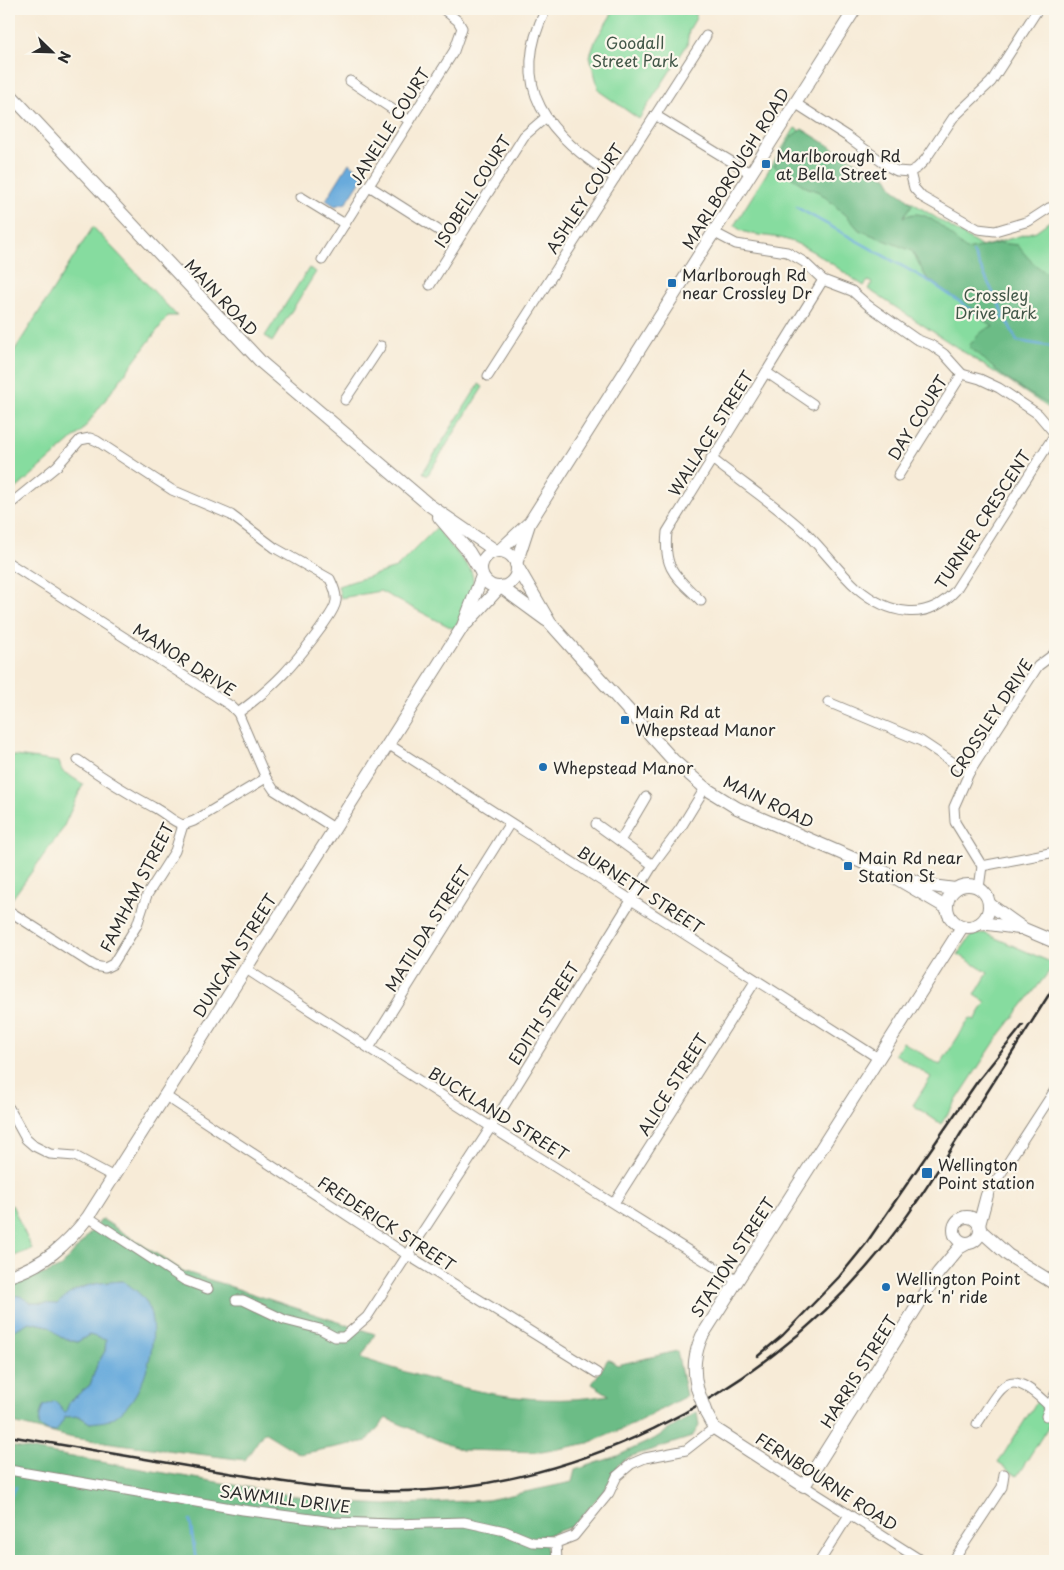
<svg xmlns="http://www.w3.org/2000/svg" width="1064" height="1570" font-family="'Playpen Sans',sans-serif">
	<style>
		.green { fill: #86dc9f; stroke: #588465 }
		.forest { fill: #6cbc86; stroke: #4c7458 }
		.water { fill: #67aadc; stroke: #496a84 }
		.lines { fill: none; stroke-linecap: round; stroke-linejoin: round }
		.stream { stroke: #67aadc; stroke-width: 2.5 }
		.street-casing { stroke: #918b81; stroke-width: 11 }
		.secondary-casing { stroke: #918b81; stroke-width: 14 }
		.street { stroke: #fff; stroke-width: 9 }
		.secondary { stroke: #fff; stroke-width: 12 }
		.rail { stroke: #2b2b2b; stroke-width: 2.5 }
		.secondary-bridge-casing { stroke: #918b81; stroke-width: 14; stroke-linecap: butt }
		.secondary-bridge { stroke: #fff; stroke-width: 12 }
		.poi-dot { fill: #1f6fb2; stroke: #fbf7ec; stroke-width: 2 }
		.labels { text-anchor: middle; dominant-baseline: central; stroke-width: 4.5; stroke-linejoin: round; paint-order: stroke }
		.park-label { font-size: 16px; fill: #425748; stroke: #fbf7ec }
		.street-label { font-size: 16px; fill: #2b2b2b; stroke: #fbf7ec }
		.poi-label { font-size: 16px; fill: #2b2b2b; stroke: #fbf7ec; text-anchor: start }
	</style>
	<rect width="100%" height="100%" fill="#fbf7ec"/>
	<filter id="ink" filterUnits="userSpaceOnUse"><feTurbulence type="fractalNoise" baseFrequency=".02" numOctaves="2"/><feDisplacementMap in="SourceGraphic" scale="10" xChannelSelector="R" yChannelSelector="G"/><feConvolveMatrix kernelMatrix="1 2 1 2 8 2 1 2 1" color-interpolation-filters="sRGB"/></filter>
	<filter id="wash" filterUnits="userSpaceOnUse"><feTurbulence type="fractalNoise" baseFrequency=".0096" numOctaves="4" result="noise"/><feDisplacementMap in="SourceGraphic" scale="20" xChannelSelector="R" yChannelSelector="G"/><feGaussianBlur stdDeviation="1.12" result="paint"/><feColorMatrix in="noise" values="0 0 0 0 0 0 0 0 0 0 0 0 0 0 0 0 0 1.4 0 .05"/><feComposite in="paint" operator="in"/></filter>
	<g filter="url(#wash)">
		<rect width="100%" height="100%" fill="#f7ebd7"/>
		<g class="green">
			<polygon points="615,9 696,9 696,18 689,30 687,45 639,119 599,91 590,56 596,39"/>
			<path d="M795 128 982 247 1036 231 1055 217V412L868 289 872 283 868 281 864 286C839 270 813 247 784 239 771 235 738 236 735 224Z"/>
			<polygon points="93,227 177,316 168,316 82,431 9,495 9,359"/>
			<polygon points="309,268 316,272 272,342 265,336"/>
			<polygon points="479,384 483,387 427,476 423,472"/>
			<path d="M436 528 470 569C480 590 464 611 454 629L380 591 341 598 338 586 396 568Z"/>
			<polygon points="9,755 59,762 62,771 83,784 62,830 9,903"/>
			<polygon points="984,933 1055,964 998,1037 941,1124 913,1105 931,1077 895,1054 903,1042 940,1065 970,1018 975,1020 986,1002 975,995 988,973 958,954 971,936"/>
			<polygon points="9,1204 12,1205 32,1249 9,1258"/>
			<polygon points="1039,1398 1055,1409 1055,1416 1017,1476 998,1463"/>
		</g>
		<g class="forest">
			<path d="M802 129 872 172 887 177 894 189 906 197 912 205 903 217C907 216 911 214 915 214 932 213 955 239 966 250L1000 243 1018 245C1025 256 1041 273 1055 276V413L1049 405C1025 391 1000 377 981 356 977 352 973 351 969 346 977 337 981 330 993 326L983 320 984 315 955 299 926 277 912 251 859 230 847 216 819 192 806 187 774 166 792 136Z"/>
			<path d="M102 1219 183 1271 375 1334 361 1358C443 1384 521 1410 609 1395L592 1384 608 1359 617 1365 677 1351 686 1396 634 1424 589 1443 542 1452 461 1450 386 1418 367 1441 300 1454 264 1432 245 1460 73 1438 9 1422V1333L29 1322 49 1326 60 1337 77 1342 89 1335 106 1339 105 1351 97 1365 90 1385 70 1401 65 1417 79 1416 90 1423 109 1420 129 1404 123 1281C96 1283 78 1283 58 1304L31 1303 20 1296 9 1295V1283L48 1273 61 1267Z"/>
			<polygon points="697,1412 699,1426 692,1437 629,1457 617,1466 605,1490 573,1526 545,1536 548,1561 9,1561 9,1446 332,1502 386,1505 488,1500 572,1482 575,1470 617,1456 654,1439"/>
		</g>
		<g class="water">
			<polygon points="349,163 363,173 363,177 346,203 335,206 326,200"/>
			<path d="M123 1281C133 1288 145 1296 149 1308 161 1341 143 1405 109 1420 104 1422 96 1422 90 1423L79 1416 65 1417 56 1432 48 1431 39 1426 40 1415 43 1406 55 1401 65 1413 70 1401 90 1385 97 1365 105 1351 106 1340 89 1335 77 1342 60 1337 49 1326 29 1322 9 1333V1295L20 1296 31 1303 57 1304C78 1284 95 1283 123 1281Z"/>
		</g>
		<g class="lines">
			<g class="stream">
				<polyline points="796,207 929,281 981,316 1004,318"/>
				<polyline points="973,252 1017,341 1055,347"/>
				<polyline points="9,1499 16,1487"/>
				<polyline points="190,1520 196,1561"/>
			</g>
		</g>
	</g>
	<g filter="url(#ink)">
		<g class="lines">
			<g class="street-casing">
				<g id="street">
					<path d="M546 9C506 89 549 135 615 178"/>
					<polyline points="350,81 410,121"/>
					<polyline points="795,103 848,137 889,167 897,171 910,172 917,168 925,160 953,118 991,82 1038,9"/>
					<polyline points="655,115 750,173"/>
					<polyline points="910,172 914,188 922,197 978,229 995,231 1029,221 1049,208 1055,207"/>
					<polyline points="369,186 457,242"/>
					<polyline points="301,197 345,224"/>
					<polyline points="713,232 736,244 787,252 804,262 823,280 852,291 869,306 916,339 931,345 944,354 962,374 980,379 999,388 1038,414 1055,434"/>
					<polyline points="322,260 454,51 462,28 458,21 443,9"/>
					<polyline points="430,285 524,136 545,118"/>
					<polyline points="766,372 813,404"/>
					<polyline points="488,376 706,36"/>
					<polyline points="345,400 381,346"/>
					<path d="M711 458C742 483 776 505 805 532 823 549 838 571 857 588 888 614 926 623 955 591L1055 434"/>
					<polyline points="898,476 962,374"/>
					<path d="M9 505 57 466 80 440 90 438 97 441 172 490 231 515 275 548 330 579C333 585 337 594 336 601 335 610 326 620 321 628 293 666 276 685 238 713"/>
					<polyline points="9,563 231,706 238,713 266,778 274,790 334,828"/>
					<path d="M701 601C676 576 663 570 667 532L823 280"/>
					<polyline points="828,702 921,741 969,773"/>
					<polyline points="388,744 878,1058"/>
					<path d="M78 760C102 777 127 793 153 807 164 812 171 821 183 825"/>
					<polyline points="596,824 653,865"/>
					<polyline points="620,841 646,797"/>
					<polyline points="982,866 1055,852"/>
					<polyline points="979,888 982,866 955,822 954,807 969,773 1038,666 1054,654 1055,651"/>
					<polyline points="9,911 95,966 105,968 113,964 137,925 147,895 175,851 183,825 194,821 266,778"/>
					<polyline points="246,969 491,1127 737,1281"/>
					<polyline points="369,1048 510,823"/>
					<polyline points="164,1095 406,1254 597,1373"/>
					<polyline points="9,1108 26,1139 34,1146 50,1154 75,1156 114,1177"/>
					<polyline points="987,1195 1055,1090"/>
					<polyline points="614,1203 756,980"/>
					<polyline points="88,1217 184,1280 208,1289"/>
					<polyline points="236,1300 243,1300 285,1320 320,1329 335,1337 344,1337 367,1317 491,1127 653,865 680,829 705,788"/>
					<polyline points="1046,1416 1055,1394"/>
					<path d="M977 1424C1004 1383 1008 1365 1050 1407"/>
					<polyline points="9,1470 243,1510 334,1522 394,1524 464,1522 505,1531 532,1542 556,1543"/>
					<polyline points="804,1486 922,1561"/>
					<polyline points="557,1561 556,1543 574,1536 609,1493 617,1476 631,1464 645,1458 686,1450 714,1428"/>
					<polyline points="820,1561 849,1515"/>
					<polyline points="953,1561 1002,1487 1004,1474"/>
				</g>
			</g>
			<g class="secondary-casing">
				<g id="secondary">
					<polyline points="9,93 262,363 429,505 496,551"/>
					<polyline points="439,517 469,552 481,572"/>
					<circle cx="499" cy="569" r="18"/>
					<polyline points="499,551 530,522 855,9"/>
					<polyline points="516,564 529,524"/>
					<polyline points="517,566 550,623 673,760 705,788 737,808 889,874 947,908"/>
					<polyline points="501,587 546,620"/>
					<polyline points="467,623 499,588"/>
					<polyline points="908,879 932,886 955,889"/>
					<circle cx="968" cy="906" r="21"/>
					<polyline points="989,904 1024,929 1055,942"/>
					<polyline points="981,923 1019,928"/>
					<circle cx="967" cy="1230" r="13"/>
					<polyline points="979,1225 987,1195"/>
					<polyline points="980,1230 1008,1255 1055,1284"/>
					<path d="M9 1276C43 1266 67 1244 88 1217L463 626 482 576"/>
					<path d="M697 1388C693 1369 694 1354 702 1336L962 927"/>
					<polyline points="706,1413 714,1428 804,1486 938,1273 959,1248 968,1243"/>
				</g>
			</g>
			<use href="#street" class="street"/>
			<use href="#secondary" class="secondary"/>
			<g class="rail">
				<polyline points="758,1356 783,1335 839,1277 865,1245 977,1082 1023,1025"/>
				<path d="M9 1436C76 1447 143 1459 210 1470 266 1479 323 1490 380 1491 566 1496 759 1398 876 1256 909 1217 936 1173 963 1130 994 1082 1024 1034 1055 985"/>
			</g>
			<g class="secondary-bridge-casing">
				<polyline id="secondary-bridge" points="697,1388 706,1413"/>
			</g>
			<use href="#secondary-bridge" class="secondary-bridge"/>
		</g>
	</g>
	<g class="poi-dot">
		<rect x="761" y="159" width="10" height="10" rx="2.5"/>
		<rect x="667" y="278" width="10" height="10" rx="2.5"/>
		<rect x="620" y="715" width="10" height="10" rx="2.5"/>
		<circle cx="543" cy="767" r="5"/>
		<rect x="843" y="861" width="10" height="10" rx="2.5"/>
		<rect x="921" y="1167" width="12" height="12" rx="2.5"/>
		<circle cx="886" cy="1287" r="5"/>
	</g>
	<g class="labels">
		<g class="park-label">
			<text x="635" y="42">Goodall<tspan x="635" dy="18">Street Park</tspan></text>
			<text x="996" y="294">Crossley<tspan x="996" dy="18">Drive Park</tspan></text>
		</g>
		<g class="street-label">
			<text transform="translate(389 126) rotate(-58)">JANELLE COURT</text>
			<text transform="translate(735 168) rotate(-58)">MARLBOROUGH ROAD</text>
			<text transform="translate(472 191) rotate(-58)">ISOBELL COURT</text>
			<text transform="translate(584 198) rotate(-57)">ASHLEY COURT</text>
			<text transform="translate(222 297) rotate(47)">MAIN ROAD</text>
			<text transform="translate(917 417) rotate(-58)">DAY COURT</text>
			<text transform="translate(710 433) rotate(-58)">WALLACE STREET</text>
			<text transform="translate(982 519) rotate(-57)">TURNER CRESCENT</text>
			<text transform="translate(185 659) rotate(33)">MANOR DRIVE</text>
			<text transform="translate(990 718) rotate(-57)">CROSSLEY DRIVE</text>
			<text transform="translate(769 801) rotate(26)">MAIN ROAD</text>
			<text transform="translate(136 887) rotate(-63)">FAMHAM STREET</text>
			<text transform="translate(641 889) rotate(33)">BURNETT STREET</text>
			<text transform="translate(427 928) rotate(-58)">MATILDA STREET</text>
			<text transform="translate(234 955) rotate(-58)">DUNCAN STREET</text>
			<text transform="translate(543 1013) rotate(-58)">EDITH STREET</text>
			<text transform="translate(672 1084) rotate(-58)">ALICE STREET</text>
			<text transform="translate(499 1113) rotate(32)">BUCKLAND STREET</text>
			<text transform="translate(387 1223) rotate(33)">FREDERICK STREET</text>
			<text transform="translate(732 1257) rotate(-57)">STATION STREET</text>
			<text transform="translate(858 1371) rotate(-58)">HARRIS STREET</text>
			<text transform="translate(827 1481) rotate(33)">FERNBOURNE ROAD</text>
			<text transform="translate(285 1498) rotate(7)">SAWMILL DRIVE</text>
		</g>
		<g class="poi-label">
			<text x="776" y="155">Marlborough Rd<tspan x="776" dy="18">at Bella Street</tspan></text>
			<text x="682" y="274">Marlborough Rd<tspan x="682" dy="18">near Crossley Dr</tspan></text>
			<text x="635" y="711">Main Rd at<tspan x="635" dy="18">Whepstead Manor</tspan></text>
			<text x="553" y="767">Whepstead Manor</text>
			<text x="858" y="857">Main Rd near<tspan x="858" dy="18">Station St</tspan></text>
			<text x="938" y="1164">Wellington<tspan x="938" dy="18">Point station</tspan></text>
			<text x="896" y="1278">Wellington Point<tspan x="896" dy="18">park 'n' ride</tspan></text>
		</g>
	</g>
	<rect width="1064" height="1570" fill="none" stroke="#fbf7ec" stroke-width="30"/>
	<g transform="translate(52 52) rotate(113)" stroke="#fbf7ec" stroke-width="4" paint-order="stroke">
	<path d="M0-4L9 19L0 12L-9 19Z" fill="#2b2b2b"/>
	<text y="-8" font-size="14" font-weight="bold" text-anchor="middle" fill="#2b2b2b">N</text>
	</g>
</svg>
